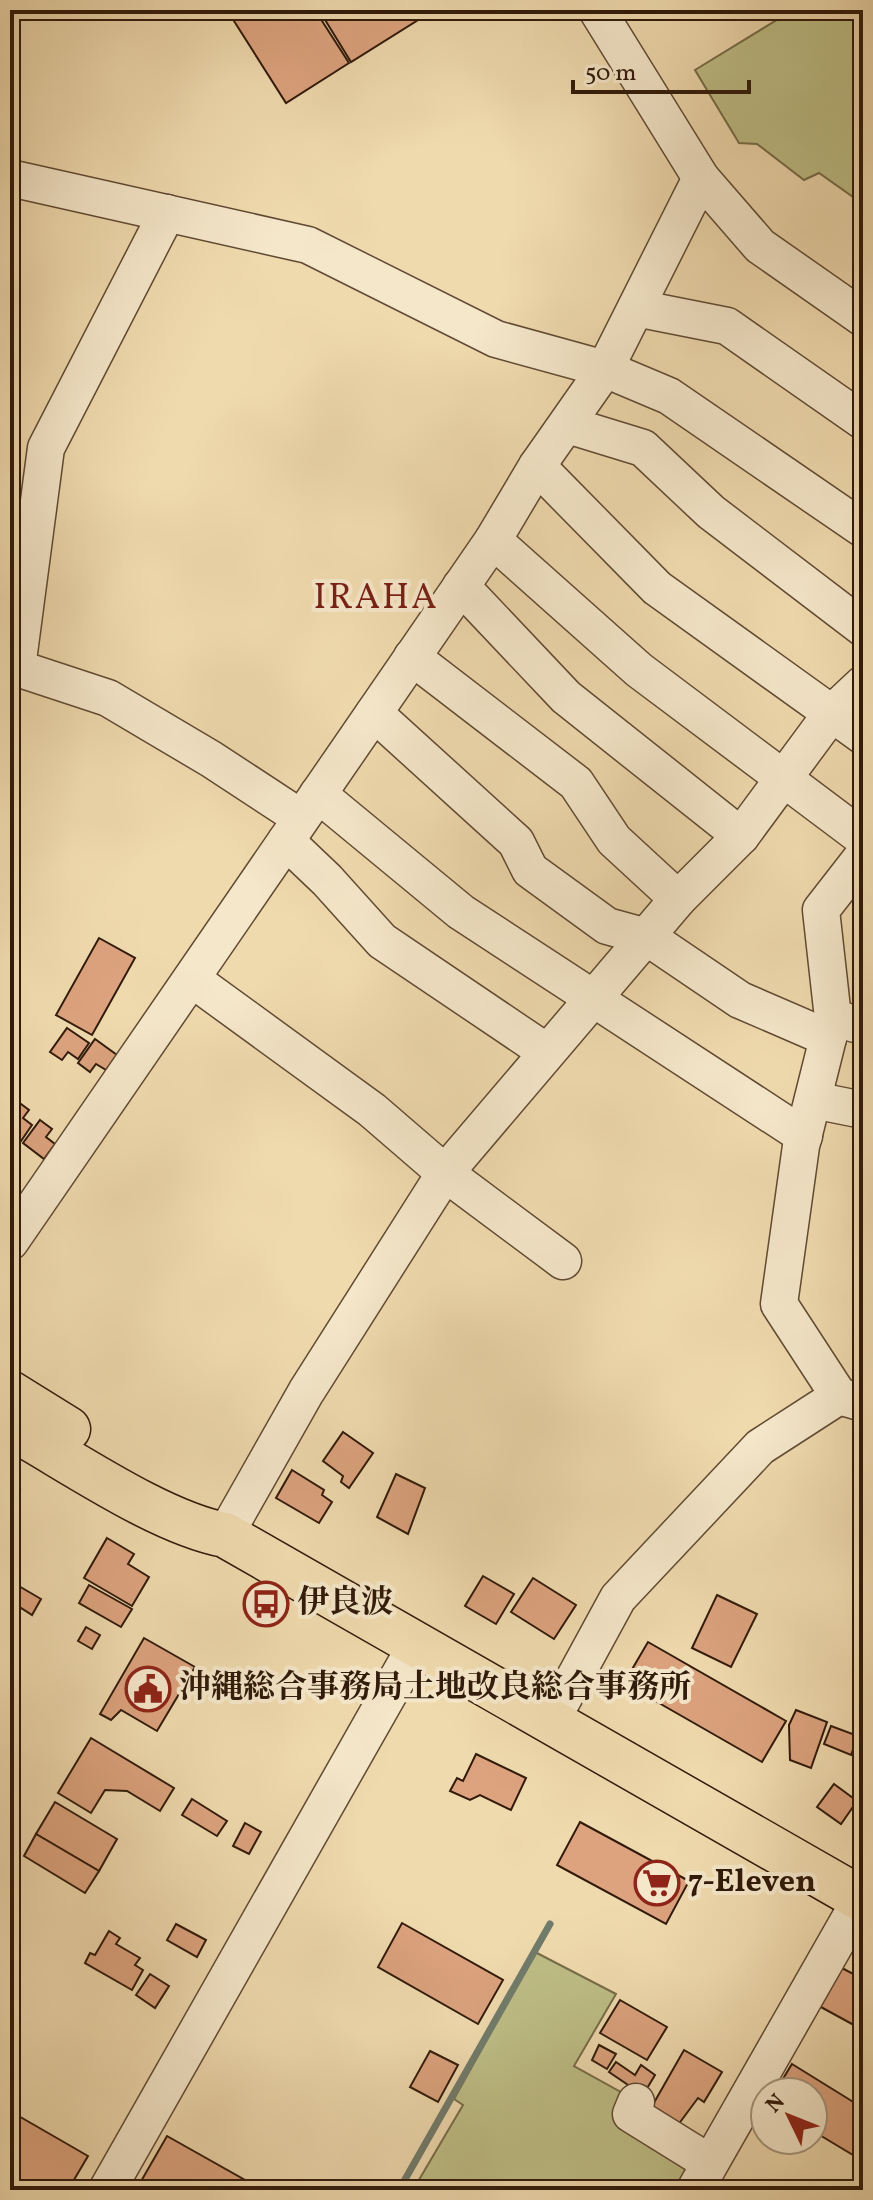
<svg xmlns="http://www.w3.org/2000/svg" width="873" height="2200" font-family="Vollkorn,'Noto Serif JP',serif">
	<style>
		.green { fill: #bebe86; stroke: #776c48; stroke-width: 2 }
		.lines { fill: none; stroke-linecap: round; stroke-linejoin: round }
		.stream { stroke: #707b6b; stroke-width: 7 }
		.building { fill: #dca37e; stroke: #301a0a; stroke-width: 2 }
		.minor-casing { stroke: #604a33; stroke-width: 39 }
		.major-casing { stroke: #301a0a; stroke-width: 47 }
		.minor { stroke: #f5e7ca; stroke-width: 36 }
		.major { stroke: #efdaae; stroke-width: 44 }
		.labels { text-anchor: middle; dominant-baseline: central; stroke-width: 8; stroke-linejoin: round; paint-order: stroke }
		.poi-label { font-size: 32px; font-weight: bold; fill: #301a0a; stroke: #f5e7ca; text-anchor: start }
		.quarter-label { font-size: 36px; letter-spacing: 2px; fill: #7a1f14; stroke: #f5e7ca }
	</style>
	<rect width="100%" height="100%" fill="#efdaae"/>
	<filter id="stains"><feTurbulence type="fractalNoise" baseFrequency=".0025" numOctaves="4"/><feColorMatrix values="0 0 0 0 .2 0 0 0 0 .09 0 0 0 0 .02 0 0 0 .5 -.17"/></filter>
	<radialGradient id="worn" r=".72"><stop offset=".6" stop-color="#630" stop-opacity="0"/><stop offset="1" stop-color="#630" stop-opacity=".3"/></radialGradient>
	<g class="green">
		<polygon points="793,10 863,10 863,204 819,173 804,180 757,144 739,143 695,70"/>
		<polygon points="535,1952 616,1994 574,2066 628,2096 696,2161 679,2190 413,2190 463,2105 454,2099"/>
	</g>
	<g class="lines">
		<polyline class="stream" points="399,2190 550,1924"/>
	</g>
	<g class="building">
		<polygon points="227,10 315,10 349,63 286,103"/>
		<polygon points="319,10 434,10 351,62"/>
		<polygon points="99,938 135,958 92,1035 56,1015"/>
		<polygon points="67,1028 89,1043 78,1059 68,1052 62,1060 50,1052"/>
		<polygon points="95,1039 117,1055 106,1070 96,1064 90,1072 78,1063"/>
		<polygon points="17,1101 29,1110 23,1118 32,1125 21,1141 10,1132 10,1110"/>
		<polygon points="40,1120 52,1129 46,1137 55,1144 44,1159 23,1143"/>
		<polygon points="343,1432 373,1453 349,1488 341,1482 343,1476 323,1461"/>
		<polygon points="292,1470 324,1490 322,1495 332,1502 319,1523 276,1498"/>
		<polygon points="396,1474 425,1488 408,1534 377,1517"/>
		<polygon points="10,1483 20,1489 10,1507"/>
		<polygon points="107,1538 134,1554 128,1564 149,1577 132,1606 84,1578"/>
		<polygon points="483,1576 514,1594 496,1624 465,1606"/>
		<polygon points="533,1578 576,1605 554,1639 511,1612"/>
		<polygon points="12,1582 41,1599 32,1615 21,1608 10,1628"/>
		<polygon points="89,1585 132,1609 121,1627 79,1603"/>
		<polygon points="717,1595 757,1614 731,1667 692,1648"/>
		<polygon points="86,1627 100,1635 92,1649 78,1641"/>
		<polygon points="144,1638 195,1667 157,1731 121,1710 111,1720 100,1714"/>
		<polygon points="648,1642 786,1721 762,1762 624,1683"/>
		<polygon points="796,1710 827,1722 811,1768 790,1760 789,1725"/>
		<polygon points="831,1726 858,1736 851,1755 824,1744"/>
		<polygon points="91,1738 174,1788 160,1811 127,1791 105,1790 91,1813 58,1793"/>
		<polygon points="476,1754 526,1778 511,1810 480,1795 470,1800 450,1791 457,1778 463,1781"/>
		<polygon points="834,1784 857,1801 841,1824 817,1807"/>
		<polygon points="192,1799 227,1821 217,1836 182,1815"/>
		<polygon points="55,1802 117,1839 99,1871 36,1834"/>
		<polygon points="580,1822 689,1881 666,1924 557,1865"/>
		<polygon points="245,1823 261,1832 249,1854 233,1846"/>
		<polygon points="36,1834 99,1871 85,1893 24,1856"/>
		<polygon points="402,1923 503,1980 478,2024 378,1967"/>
		<polygon points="176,1924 206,1940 197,1957 167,1940"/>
		<polygon points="109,1931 120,1938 116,1944 140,1958 135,1965 143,1970 132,1990 85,1963 90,1953 95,1955"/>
		<polygon points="840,1967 863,1979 863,2030 819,2006"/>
		<polygon points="150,1974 169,1986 155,2008 136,1995"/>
		<polygon points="620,2000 667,2027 647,2060 600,2033"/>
		<polygon points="599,2045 616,2054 607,2069 592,2060"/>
		<polygon points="684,2050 722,2072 704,2102 698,2098 678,2125 651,2108"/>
		<polygon points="430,2051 458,2065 438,2102 410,2087"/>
		<polygon points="616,2062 635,2075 641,2065 655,2075 643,2095 609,2072"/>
		<polygon points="792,2064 863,2108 863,2161 813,2131 813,2092 775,2092"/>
		<polygon points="10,2111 88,2156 68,2190 10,2190"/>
		<polygon points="167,2136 263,2190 136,2190"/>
	</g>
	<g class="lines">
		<g class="minor-casing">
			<g id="minor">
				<polyline points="597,10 701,178 760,246 863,318"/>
				<polyline points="10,178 308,245 496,339 605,369 669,396 863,529"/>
				<polyline points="167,213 46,448 17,668 108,698 211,759 301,818"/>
				<polyline points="636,308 727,326 863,421"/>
				<polyline points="568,425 643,448 711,512 863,628"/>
				<polyline points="537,466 657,588 863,736"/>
				<polyline points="493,540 639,670 863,838"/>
				<polyline points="461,586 566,697 741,836"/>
				<polyline points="412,657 576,783 614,840 678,899"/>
				<polyline points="374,713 516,842 530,870 607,926 647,937 740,1000 828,1038"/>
				<polyline points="318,794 461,912 804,1136"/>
				<polyline points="286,841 327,880 382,941 545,1051"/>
				<polyline points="863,856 821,910 833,1018 863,1026"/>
				<polyline points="192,979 372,1110 445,1173 563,1261"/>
				<polyline points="833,1018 801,1146 779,1304 839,1396"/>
				<polyline points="813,1100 863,1110"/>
				<polyline points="10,1242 493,540 537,466 605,369 701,178"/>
				<polyline points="225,1535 306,1392 445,1173 678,899 741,836 831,714 863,684"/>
				<polyline points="551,1721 618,1598 760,1447 839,1396 863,1403"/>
				<polyline points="636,2102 631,2114 710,2163"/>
				<polyline points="107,2190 417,1644"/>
				<polyline points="695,2190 861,1899"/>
			</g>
		</g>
		<g class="major-casing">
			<g id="major">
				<polyline points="10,1393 68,1429"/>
				<path d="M10 1427C71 1461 158 1522 225 1535L863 1900"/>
			</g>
		</g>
		<use href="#minor" class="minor"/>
		<use href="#major" class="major"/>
	</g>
	<defs>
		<g id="bus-ring" transform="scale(2.3)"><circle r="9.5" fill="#f5e7ca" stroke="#8f2418" stroke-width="1.5"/><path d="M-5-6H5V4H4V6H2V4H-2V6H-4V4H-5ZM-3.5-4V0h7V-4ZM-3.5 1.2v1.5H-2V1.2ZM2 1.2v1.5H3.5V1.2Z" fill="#8f2418"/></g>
		<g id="civic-ring" transform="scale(2.3)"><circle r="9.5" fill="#f5e7ca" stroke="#8f2418" stroke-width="1.5"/><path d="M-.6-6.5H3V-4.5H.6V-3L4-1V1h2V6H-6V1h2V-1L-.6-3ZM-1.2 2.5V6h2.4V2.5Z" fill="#8f2418"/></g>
		<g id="supermarket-ring" transform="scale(2.3)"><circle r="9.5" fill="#f5e7ca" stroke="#8f2418" stroke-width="1.5"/><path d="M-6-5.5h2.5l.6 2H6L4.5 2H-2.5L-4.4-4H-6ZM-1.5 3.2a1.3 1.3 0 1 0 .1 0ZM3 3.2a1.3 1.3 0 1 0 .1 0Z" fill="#8f2418"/></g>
	</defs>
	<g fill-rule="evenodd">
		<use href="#bus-ring" x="266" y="1604"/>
		<use href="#civic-ring" x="148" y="1689"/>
		<use href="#supermarket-ring" x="657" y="1883"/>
	</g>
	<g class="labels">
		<g class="poi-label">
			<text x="297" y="1604">伊良波</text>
			<text x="179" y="1689">沖縄総合事務局土地改良総合事務所</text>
			<text x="688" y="1883">7-Eleven</text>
		</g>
		<g class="quarter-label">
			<text x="376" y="599">IRAHA</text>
		</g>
	</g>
	<rect width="873" height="2200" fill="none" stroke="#efdaae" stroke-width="40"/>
	<rect x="12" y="12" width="849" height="2176" fill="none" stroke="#301a0a" stroke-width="4"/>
	<rect x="20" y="20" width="833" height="2160" fill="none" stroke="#301a0a" stroke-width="2"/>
	<g transform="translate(789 2116) rotate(313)"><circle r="38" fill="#f5e7ca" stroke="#a6957d" stroke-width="2"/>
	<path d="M0-6L14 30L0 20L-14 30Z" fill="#8f2418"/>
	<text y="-12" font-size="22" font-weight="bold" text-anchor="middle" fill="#301a0a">N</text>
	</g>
	<path d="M573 80v12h176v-12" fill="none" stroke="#301a0a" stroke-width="4"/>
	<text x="585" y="80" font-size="24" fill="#301a0a" stroke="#f5e7ca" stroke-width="6" paint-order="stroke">50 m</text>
	<rect width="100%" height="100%" filter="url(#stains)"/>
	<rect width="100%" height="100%" fill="url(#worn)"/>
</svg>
